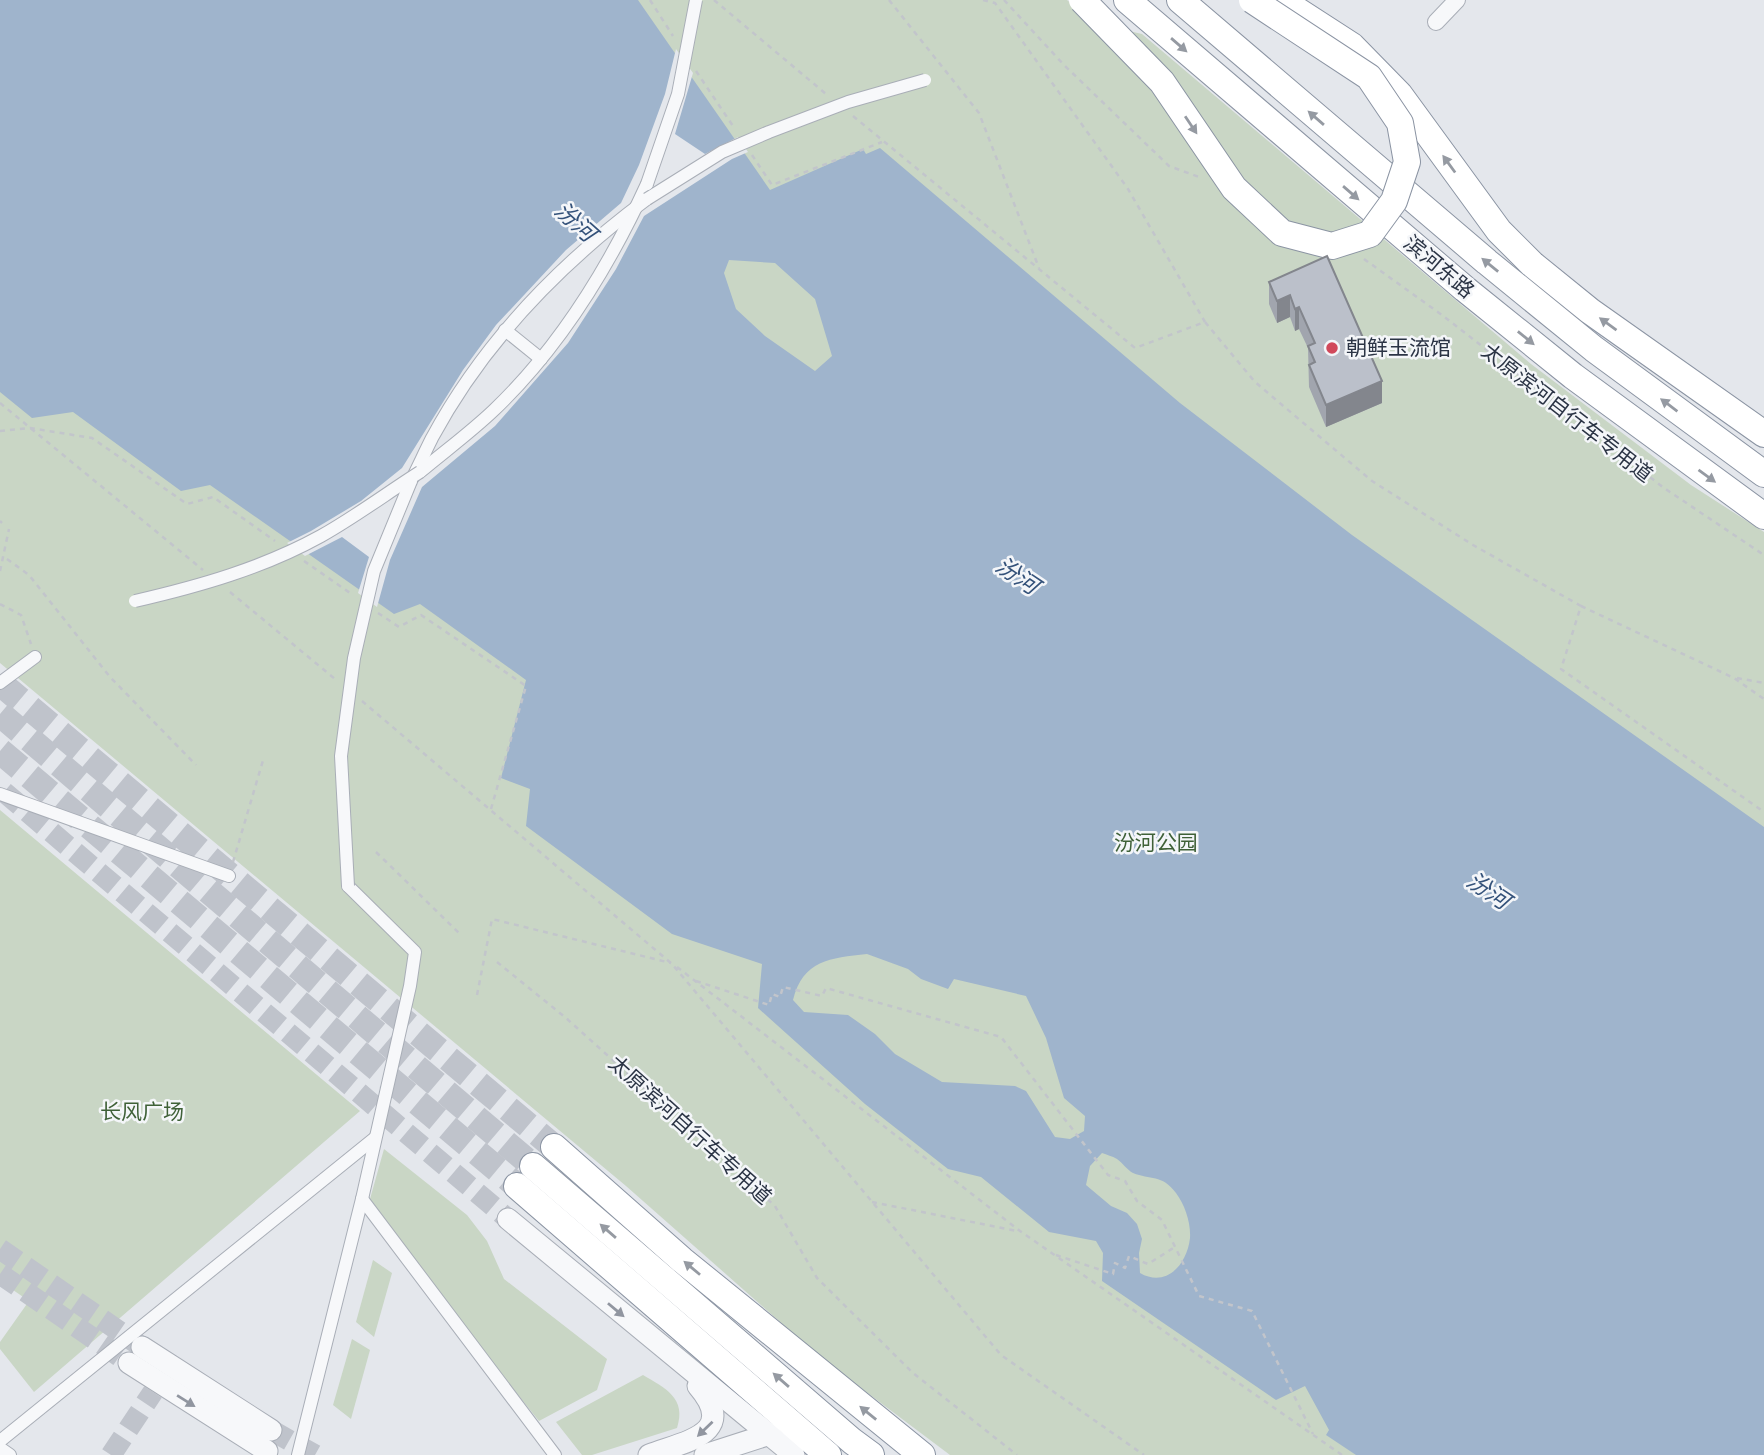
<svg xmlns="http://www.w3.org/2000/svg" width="1764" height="1455" font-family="Karla,'Noto Sans SC',sans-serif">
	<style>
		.green { fill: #c9d6c5 }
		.water { fill: #9fb4cc; fill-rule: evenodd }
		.pier { fill: #e4e7ec }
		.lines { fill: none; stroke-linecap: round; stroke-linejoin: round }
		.tertiary-tunnel { stroke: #bfc3cb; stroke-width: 21; stroke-dasharray: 21 10; stroke-linecap: butt }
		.trunk-tunnel { stroke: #bfc3cb; stroke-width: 26; stroke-dasharray: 26 13; stroke-linecap: butt }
		.pedestrian-casing { stroke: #a9aeb7; stroke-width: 14 }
		.minor-casing { stroke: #a9aeb7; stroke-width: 18 }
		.tertiary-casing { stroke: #a9aeb7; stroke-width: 23 }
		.trunk-casing { stroke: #8b94a3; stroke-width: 28 }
		.path { stroke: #c2c5cb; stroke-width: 2.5; stroke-dasharray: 5 5; stroke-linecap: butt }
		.pedestrian { stroke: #f7f8fa; stroke-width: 12 }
		.minor { stroke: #f7f8fa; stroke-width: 16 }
		.tertiary { stroke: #f7f8fa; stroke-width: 21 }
		.trunk { stroke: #fff; stroke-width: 26 }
		.pedestrian-bridge-casing { stroke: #a9aeb7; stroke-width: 14; stroke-linecap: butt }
		.trunk-bridge-casing { stroke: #8b94a3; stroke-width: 28; stroke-linecap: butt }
		.pedestrian-bridge { stroke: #f7f8fa; stroke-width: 12 }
		.trunk-bridge { stroke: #fff; stroke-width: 26 }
		.wall { fill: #a1a5ae }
		.shaded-wall { fill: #83868d }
		.building { fill: #bbc0ca; stroke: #83868d; stroke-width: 2 }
		.oneway { fill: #959aa2 }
		.oneway2 { fill: #9196a0 }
		.poi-dot { fill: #d1495b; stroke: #f4f6f9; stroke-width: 2.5 }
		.labels { text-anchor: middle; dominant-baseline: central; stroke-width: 5; stroke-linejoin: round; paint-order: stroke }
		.street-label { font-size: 21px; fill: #2b3445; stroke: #f4f6f9 }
		.poi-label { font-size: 21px; fill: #2b3445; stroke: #f4f6f9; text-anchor: start }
		.park-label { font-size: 21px; fill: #3f6138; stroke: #f4f6f9 }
		.water-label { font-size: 23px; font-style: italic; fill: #34527a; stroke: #f4f6f9 }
	</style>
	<rect width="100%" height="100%" fill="#e4e7ec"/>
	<g class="green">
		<polygon points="0,0 1067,0 1094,23 1142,34 1531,364 1691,485 1764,532 1764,1455 950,1455 821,1358 626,1186 0,663"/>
		<polygon points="0,810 360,1111 34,1392 0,1349 0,1342 29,1301 0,1281"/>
		<polygon points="384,1149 467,1215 487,1241 504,1279 607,1359 597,1390 539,1421 432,1288 370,1199"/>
		<polygon points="373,1260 392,1273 374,1337 356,1322"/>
		<polygon points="352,1339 370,1350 351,1419 333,1405"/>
		<path d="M643 1375C665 1388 687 1398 677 1428L592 1455H582L556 1422Z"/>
	</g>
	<path class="water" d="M0 0H638L770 190 863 149 866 154 880 148 1180 403 1352 535 1764 827V1455H1356L1326 1435 1329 1430 1305 1386 1276 1400 1102 1281 1103 1253 1096 1241 1049 1232 981 1177 948 1169 865 1104 758 1008 762 964 672 934 526 826 530 789 501 778 526 680 420 604 394 614 210 485 181 491 73 412 32 418 0 392ZM729 260 775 263 815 299 832 356 815 371 765 336 736 309 724 273ZM867 954 908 969 921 979 948 989 954 979 1026 996 1046 1038 1064 1098 1085 1116 1084 1131 1070 1139 1055 1137 1026 1091 1015 1086 942 1082 895 1054 875 1034 848 1015 804 1012 793 1000C803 960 830 958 867 954ZM1102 1153C1107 1155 1112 1156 1117 1159 1123 1163 1127 1170 1133 1173 1150 1180 1162 1174 1176 1193 1185 1205 1191 1223 1190 1238 1187 1265 1166 1288 1140 1273L1139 1253 1142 1239 1137 1224 1127 1213 1111 1206 1086 1185 1090 1166Z"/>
	<polygon class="pier" points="676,49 693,73 675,134 705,154 738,137 748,152 732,159 644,216 616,269 568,343 495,426 422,487 390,560 377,607 358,593 369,557 342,537 305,556 287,543 311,531 361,501 402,468 463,370 496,325 566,250 621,203 639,165 665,94"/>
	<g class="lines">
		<g class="tertiary-tunnel">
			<polyline points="4,792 508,1219"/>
			<polyline points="0,1249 142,1347"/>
			<polyline points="0,1274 129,1363"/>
			<polyline points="271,1430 315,1455"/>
			<polyline points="111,1455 153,1392"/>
		</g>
		<g class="trunk-tunnel">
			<polyline points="0,683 554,1147"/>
			<polyline points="0,714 533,1166"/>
			<polyline points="0,751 517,1186"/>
		</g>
		<g class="pedestrian-casing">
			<g id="pedestrian">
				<polyline points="505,330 541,359"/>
				<path d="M420 472C445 451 471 432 494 410 560 347 609 267 647 184"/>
				<path d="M411 481C418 467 425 452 432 438 483 343 561 263 647 199"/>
				<polyline points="0,683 35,657"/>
				<polyline points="0,794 229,876"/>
				<polyline points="362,1199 555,1455"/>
				<polyline points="0,1441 375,1138"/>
				<polyline points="0,1448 10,1455"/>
				<polyline points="298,1455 362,1199 410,986 415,952 348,886"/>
			</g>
		</g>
		<g class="minor-casing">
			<polyline id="minor" points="1436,22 1457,0"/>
		</g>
		<g class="tertiary-casing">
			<g id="tertiary">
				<polyline points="508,1219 794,1455"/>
				<polyline points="142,1347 271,1430"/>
				<polyline points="129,1363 267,1451"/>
				<path d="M649 1455C686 1441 739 1434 698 1386"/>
				<polyline points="705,1455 770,1434"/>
			</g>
		</g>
		<g class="trunk-casing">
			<g id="trunk">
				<polyline points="1127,0 1465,289 1573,376 1764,516"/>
				<polyline points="1180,0 1487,262 1594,349 1764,474"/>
				<polyline points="1281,0 1352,46 1399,94 1499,231 1532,264 1590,311 1764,434"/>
				<polyline points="554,1147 682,1260 922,1455"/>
				<polyline points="533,1166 852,1441 871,1455"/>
				<polyline points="517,1186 828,1455"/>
			</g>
		</g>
		<g class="path">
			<polyline points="650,0 673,36"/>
			<polyline points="714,0 826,94"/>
			<polyline points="889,0 979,113 1039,268"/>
			<polyline points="983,0 995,3 1128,189 1205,322"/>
			<polyline points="1004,0 1064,65 1169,166 1199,177"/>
			<polyline points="696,71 735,129"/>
			<polyline points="853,116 1135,348 1205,322 1255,382 1372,481 1473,545 1581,606 1561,669 1764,812"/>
			<polyline points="752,155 772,185 882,142"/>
			<polyline points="1364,259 1442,315 1664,488 1764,555"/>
			<polyline points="0,403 203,570"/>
			<polyline points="0,431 30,428 92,438 187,504 213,497 275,541"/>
			<polyline points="0,521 2,523"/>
			<polyline points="7,559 29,575 110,677 196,765"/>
			<polyline points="304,561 353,595"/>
			<polyline points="0,571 9,529"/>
			<polyline points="230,592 335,679"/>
			<polyline points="0,604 21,615 31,644"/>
			<polyline points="1581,606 1734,678 1764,699"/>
			<polyline points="378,613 399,627 421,615 526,686 491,809"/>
			<polyline points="1737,678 1764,683"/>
			<polyline points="362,701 672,964 1001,1355 1144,1455"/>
			<polyline points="376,852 459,933"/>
			<polyline points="233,862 264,757"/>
			<polyline points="497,962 566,1018 775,1206 817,1278 913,1373 1017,1455"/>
			<polyline points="677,967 1020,1231 1342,1455"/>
			<polyline points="696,981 769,1005 772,994 780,997 783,987 822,996 826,988 1001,1037 1108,1175 1125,1181 1137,1201 1162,1220 1199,1296 1252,1311 1313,1434"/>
			<polyline points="477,995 492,919 671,963"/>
			<polyline points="872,1202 1017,1231"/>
			<polyline points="1056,1255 1113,1274 1115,1263 1125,1268 1129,1256 1148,1264 1175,1247"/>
		</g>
		<use href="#pedestrian" class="pedestrian"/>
		<use href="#minor" class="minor"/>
		<use href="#tertiary" class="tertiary"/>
		<use href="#trunk" class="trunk"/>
		<g class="pedestrian-bridge-casing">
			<g id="pedestrian-bridge">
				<polyline points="647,184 678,94 696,0"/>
				<polyline points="647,199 722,152 769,132 848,102 925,80"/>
				<path d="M135 601C200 586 263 568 321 536 355 517 387 493 420 472"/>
				<polyline points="348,886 341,756 354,658 374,571 411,481"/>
			</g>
		</g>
		<g class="trunk-bridge-casing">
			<polyline id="trunk-bridge" points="1082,0 1162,82 1234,188 1282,233 1332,246 1370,234 1394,201 1407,162 1400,123 1369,77 1252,0"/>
		</g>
		<use href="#pedestrian-bridge" class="pedestrian-bridge"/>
		<use href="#trunk-bridge" class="trunk-bridge"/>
	</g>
	<polygon class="wall" points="1327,256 1382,403 1326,427 1309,387 1308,348 1299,329 1295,331 1290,317 1277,323 1269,304 1269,282"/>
	<g class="shaded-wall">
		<polygon points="1290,295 1290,317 1277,323 1277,301"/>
		<polygon points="1299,307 1299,329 1295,331 1295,309"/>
		<polygon points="1382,381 1382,403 1326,427 1326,405"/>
	</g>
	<polygon class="building" points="1327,256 1382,381 1326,405 1309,365 1315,362 1308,346 1315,343 1299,307 1295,309 1290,295 1277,301 1269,282"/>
	<defs><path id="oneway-solid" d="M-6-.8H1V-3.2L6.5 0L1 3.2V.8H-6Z" transform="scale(1.75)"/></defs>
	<g class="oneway">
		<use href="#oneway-solid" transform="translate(1179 45) rotate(41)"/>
		<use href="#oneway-solid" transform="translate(1316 118) rotate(-139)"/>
		<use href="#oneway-solid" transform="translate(1191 125) rotate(56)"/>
		<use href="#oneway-solid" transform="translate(1449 164) rotate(-126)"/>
		<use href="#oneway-solid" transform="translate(1351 193) rotate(41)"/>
		<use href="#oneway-solid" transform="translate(1490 265) rotate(-141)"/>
		<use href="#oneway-solid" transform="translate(1608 324) rotate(-144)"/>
		<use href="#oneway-solid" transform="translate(1526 338) rotate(39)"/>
		<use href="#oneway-solid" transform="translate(1669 405) rotate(-143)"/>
		<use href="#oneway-solid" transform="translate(1707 476) rotate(36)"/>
		<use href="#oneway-solid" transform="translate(608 1231) rotate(-139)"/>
		<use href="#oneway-solid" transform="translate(692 1268) rotate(-140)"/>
		<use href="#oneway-solid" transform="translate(781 1380) rotate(-139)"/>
		<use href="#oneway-solid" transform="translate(868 1413) rotate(-141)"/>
	</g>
	<g class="oneway2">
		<use href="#oneway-solid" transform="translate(616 1310) rotate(40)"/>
		<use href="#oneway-solid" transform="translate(186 1401) rotate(32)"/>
		<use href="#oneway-solid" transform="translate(705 1429) rotate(136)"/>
	</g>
	<circle class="poi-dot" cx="1332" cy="348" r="7"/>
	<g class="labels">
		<g class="street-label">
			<text transform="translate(1439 267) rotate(40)">滨河东路</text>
			<text transform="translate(1567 413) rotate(38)">太原滨河自行车专用道</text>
			<text transform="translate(690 1130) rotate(42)">太原滨河自行车专用道</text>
		</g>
		<g class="poi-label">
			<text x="1346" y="348">朝鲜玉流馆</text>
		</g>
		<g class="park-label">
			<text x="1156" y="843">汾河公园</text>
			<text x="142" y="1112">长风广场</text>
		</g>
		<g class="water-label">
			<text transform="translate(575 222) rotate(42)">汾河</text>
			<text transform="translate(1017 576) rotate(34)">汾河</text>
			<text transform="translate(1488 891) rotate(34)">汾河</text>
		</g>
	</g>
</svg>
